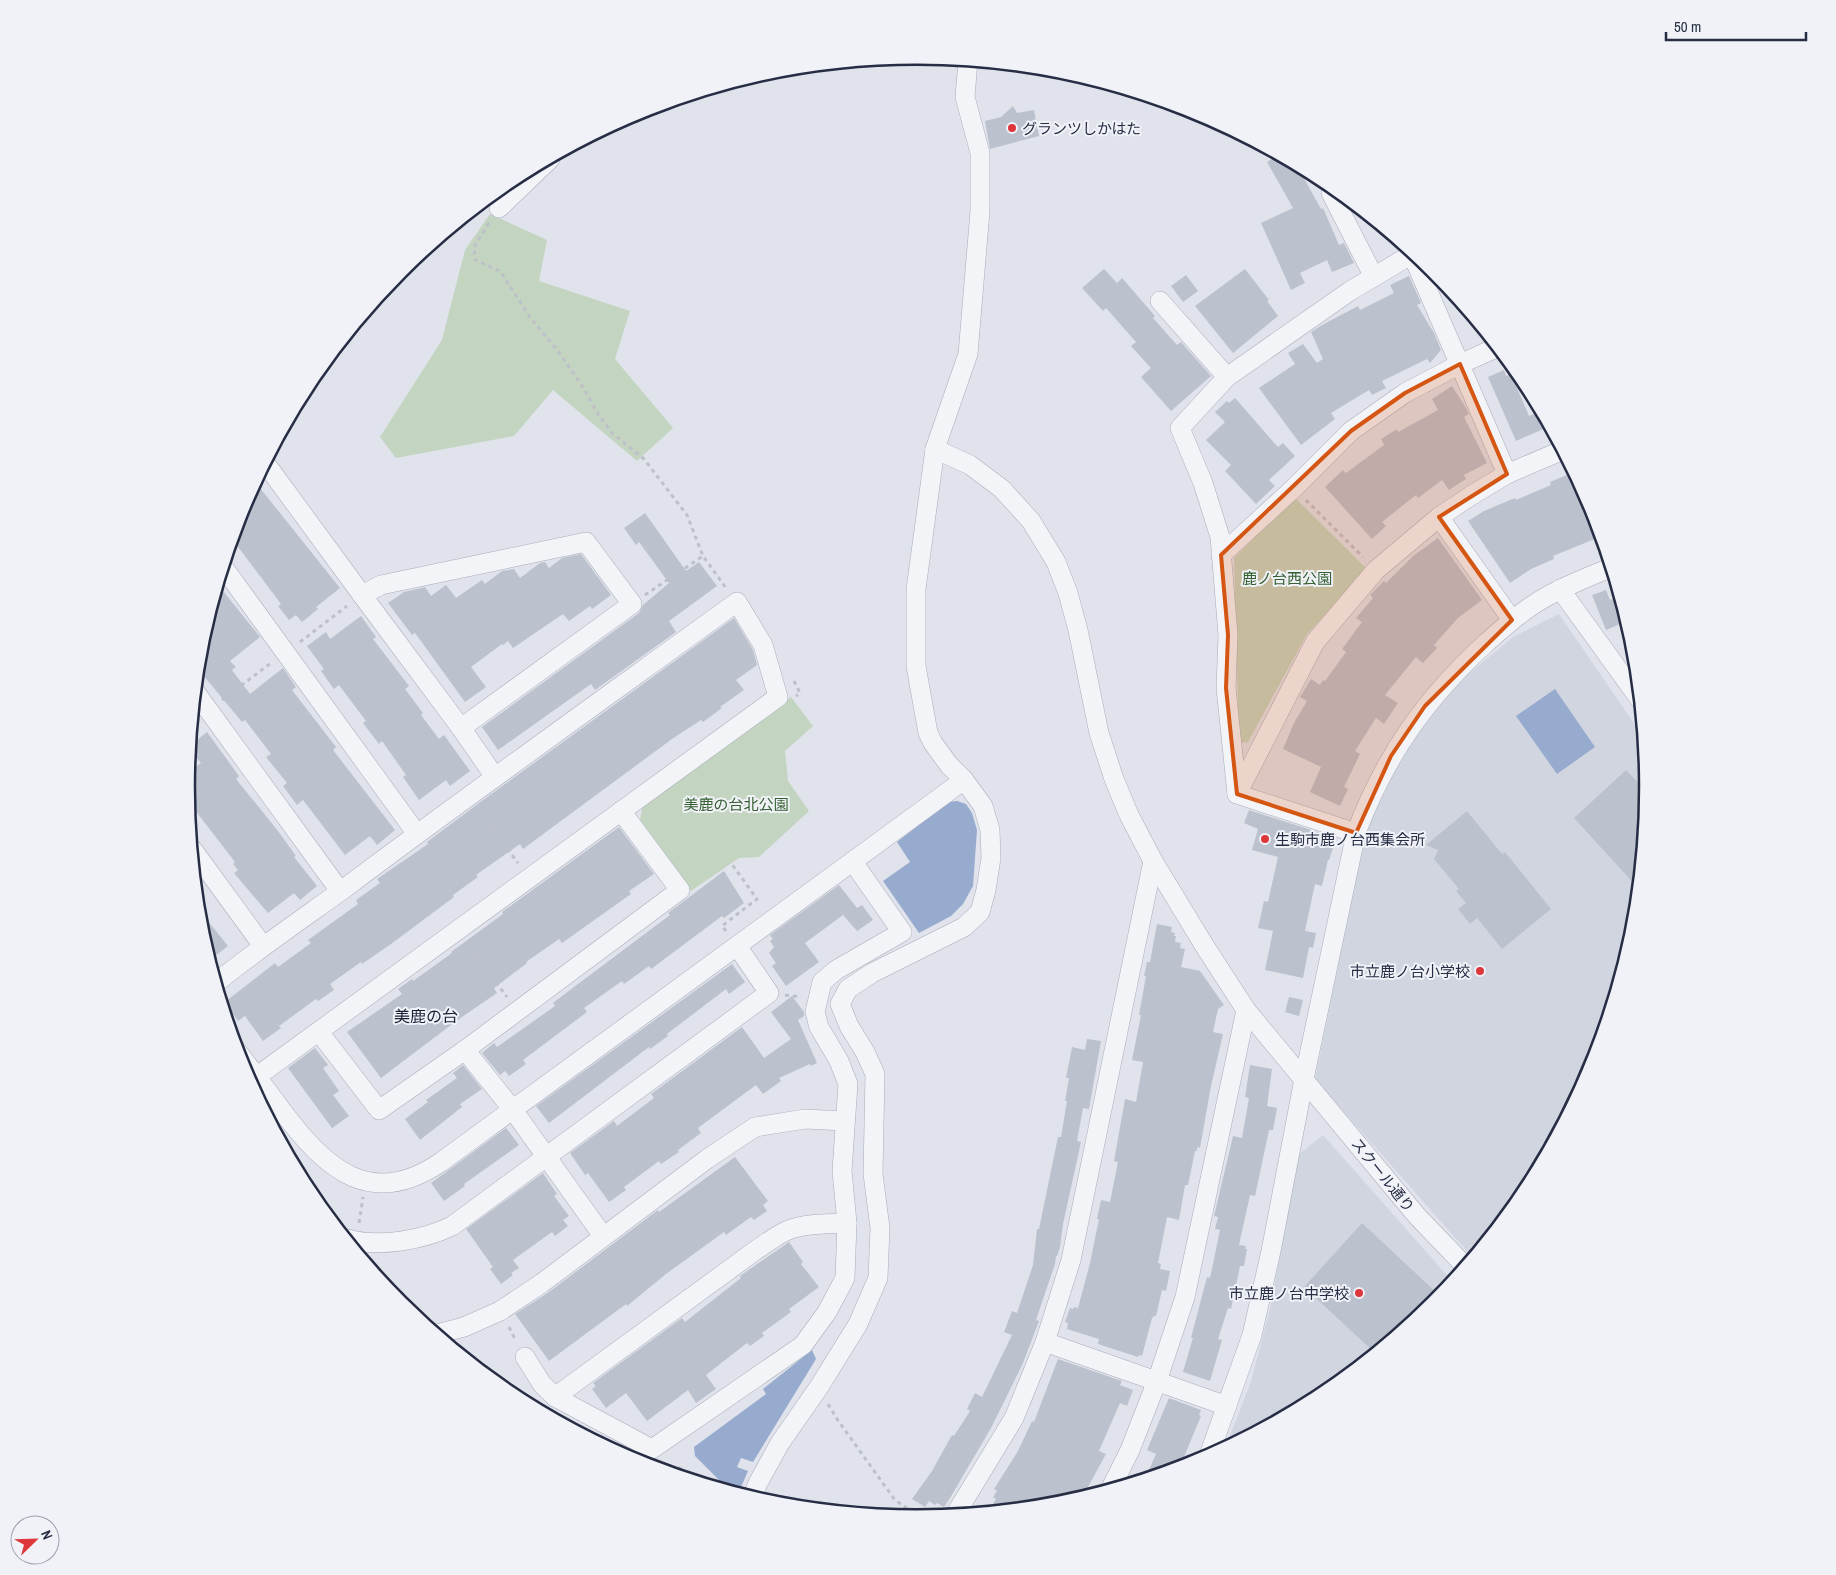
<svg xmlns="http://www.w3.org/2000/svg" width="1836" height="1575" font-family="'Archivo Narrow','Noto Sans JP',sans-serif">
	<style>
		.built { fill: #d1d5e0 }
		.green { fill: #c3d5c0 }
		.water { fill: #97abcf }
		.building { fill: #bcc1ce }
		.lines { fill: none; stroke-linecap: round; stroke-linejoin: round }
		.minor-casing { stroke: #a8acb9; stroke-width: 20 }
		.path { stroke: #bec0c9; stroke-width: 3; stroke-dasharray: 4 4; stroke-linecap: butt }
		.minor { stroke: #f3f4f8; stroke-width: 19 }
		.marked { fill: #d55512; fill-opacity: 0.2; stroke: #d55512; stroke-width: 4; stroke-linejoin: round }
		.poi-dot { fill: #de373b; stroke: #f0f2f8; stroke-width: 2 }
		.labels { text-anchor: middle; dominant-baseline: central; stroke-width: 4; stroke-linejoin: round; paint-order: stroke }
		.poi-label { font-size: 15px; fill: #262d44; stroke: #f0f2f8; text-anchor: start }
		.park-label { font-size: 15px; fill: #356132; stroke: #f0f2f8 }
		.street-label { font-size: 15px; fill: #262d44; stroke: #f0f2f8 }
		.neighbourhood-label { font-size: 16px; fill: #191f35; stroke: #f0f2f8 }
		.rim { fill: none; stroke: #262d44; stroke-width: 2.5 }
	</style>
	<rect width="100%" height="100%" fill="#e0e3eb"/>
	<g class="built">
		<polygon points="1559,614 1644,738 1649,788 1635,930 1593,1068 1526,1194 1473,1258 1315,1079 1365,833 1387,782 1412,741 1447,695 1466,676 1513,637"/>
		<polygon points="1323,1135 1453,1282 1435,1305 1324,1396 1225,1449 1251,1381 1271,1305 1298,1155"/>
	</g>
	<g class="green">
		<polygon points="490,214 547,240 539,281 630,311 615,359 673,428 637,461 553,390 514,436 396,458 380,437 442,340 465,250"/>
		<polygon points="1295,498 1367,569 1307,634 1248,742 1239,743 1234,558"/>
		<polygon points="791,697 813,726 785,751 788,781 809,811 759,857 739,858 691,891 640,819 643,805"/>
	</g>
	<g class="water">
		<polygon points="1555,689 1595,747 1557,774 1516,716"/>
		<polygon points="957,801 966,804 972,813 977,830 973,886 963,904 951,916 919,933 883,881 910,862 897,842 948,802"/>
		<polygon points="812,1350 816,1359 753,1462 741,1458 737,1467 748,1471 738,1494 727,1490 723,1484 695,1456 694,1447 766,1394 763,1389"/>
	</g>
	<g class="building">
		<polygon points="1013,106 1017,113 1034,110 1039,136 990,149 985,121 1001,117"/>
		<polygon points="1279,155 1292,162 1298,172 1300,171 1321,209 1323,208 1339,245 1344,243 1354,263 1332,272 1327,260 1300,273 1305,283 1291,290 1261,223 1293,208 1267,162"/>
		<polygon points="1104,269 1117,283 1122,278 1155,316 1153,318 1177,345 1181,342 1211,376 1171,411 1141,377 1151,368 1131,346 1136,342 1106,308 1103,311 1082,288"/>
		<polygon points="1245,269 1269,300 1267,301 1278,316 1233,353 1195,306"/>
		<polygon points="1186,275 1198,291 1183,302 1171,286"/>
		<polygon points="1409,276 1421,303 1417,305 1434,333 1441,350 1430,363 1427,359 1382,381 1386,388 1372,395 1369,390 1331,413 1335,419 1301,445 1259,388 1295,364 1288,353 1303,344 1317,363 1323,359 1311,332 1322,325 1358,306 1360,310 1394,293 1390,285"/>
		<polygon points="1504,370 1506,376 1511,374 1529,416 1542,411 1550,426 1516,441 1488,377"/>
		<polygon points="1452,386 1466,408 1469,414 1464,417 1487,463 1464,475 1466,479 1449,490 1442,480 1418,498 1416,495 1382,522 1386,526 1372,539 1325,487 1343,470 1346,473 1384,445 1381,439 1397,429 1398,432 1438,410 1432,399"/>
		<polygon points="1235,398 1278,447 1283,443 1295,456 1269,480 1275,486 1256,504 1225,471 1231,465 1206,440 1225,422 1215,412 1227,401 1229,403"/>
		<polygon points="1574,472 1594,508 1602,536 1553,556 1554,559 1531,569 1510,583 1468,521 1484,511 1515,498 1516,500 1551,485 1550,482"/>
		<polygon points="256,483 340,588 316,607 318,609 302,622 296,615 289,620 278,606 281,604 233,540 242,507"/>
		<polygon points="645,513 686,571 699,562 717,586 669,621 676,632 595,690 591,684 498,750 482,727 639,613 643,605 669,583 639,542 636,545 624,528"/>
		<polygon points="1438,538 1482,600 1458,618 1434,645 1437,648 1423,663 1416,657 1385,695 1398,703 1384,724 1376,718 1355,751 1360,754 1344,787 1348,789 1340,806 1310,792 1321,767 1283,749 1294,723 1307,701 1300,697 1311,679 1320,685 1323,680 1325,681 1346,652 1342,649 1362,622 1356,618 1373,598 1370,595 1384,581 1386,583 1413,556"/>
		<polygon points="581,554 611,595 592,609 590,606 569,621 563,614 513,648 508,641 503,645 502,644 471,667 486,687 465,702 415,633 412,635 388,603 404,592 425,587 431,596 446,585 456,598 482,580 485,584 502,571 514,569 520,578 540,563 545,562 549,568 562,558"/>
		<polygon points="219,586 260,637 230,661 236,667 232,670 250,694 283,668 296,687 292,690 336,747 333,750 395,830 377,845 370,836 345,855 303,800 297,805 283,786 287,783 266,757 271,754 245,720 242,722 198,669 201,645"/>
		<polygon points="1606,590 1610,600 1615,598 1625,622 1606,630 1592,595"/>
		<polygon points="361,616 376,637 373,639 409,686 405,689 423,713 421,715 439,739 444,735 470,771 450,786 446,780 419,800 403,777 406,775 382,741 379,744 363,723 366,721 339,685 334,689 321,671 324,669 307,646 326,632 330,639"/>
		<polygon points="734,618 753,650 757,665 736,680 744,690 720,707 722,708 703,722 701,720 672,739 523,849 520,844 476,875 478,877 453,895 454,897 391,944 362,964 361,962 330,984 334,990 318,1001 316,999 279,1026 281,1028 263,1041 245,1016 238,1021 225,1002 275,963 278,967 311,943 308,940 358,904 356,900 380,883 377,879 428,844 427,842 483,800"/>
		<polygon points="207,732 239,776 236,779 278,831 296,856 294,857 317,886 300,900 294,893 268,913 234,873 238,870 233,864 235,862 188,801 187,787 188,773 201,763 190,750 191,745"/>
		<polygon points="1626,770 1649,794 1639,889 1574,818"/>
		<polygon points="1249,810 1330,836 1329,840 1335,842 1329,860 1328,860 1322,886 1315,884 1305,931 1316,933 1313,948 1309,947 1303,978 1265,970 1273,931 1258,928 1264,901 1268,902 1278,857 1252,850 1258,829 1244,823"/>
		<polygon points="1467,811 1502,854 1505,852 1551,909 1502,949 1477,918 1470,924 1458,909 1466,903 1456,891 1459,889 1434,859 1438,850 1426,845"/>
		<polygon points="619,827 654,874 629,891 631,894 562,943 559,939 526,962 527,963 494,988 497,993 459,1019 381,1078 347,1032 402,994 398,989 412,979 413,981 452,953 451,952 503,914 502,912"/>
		<polygon points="724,871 744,903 724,918 722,916 651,969 649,966 624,984 622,981 584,1008 587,1012 523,1060 526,1064 509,1076 505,1071 500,1075 482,1053 494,1043 497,1047 555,1006 553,1003 574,987 670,915 668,913"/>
		<polygon points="839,885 857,908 862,905 873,920 857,931 843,915 805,943 819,962 786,986 772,966 776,963 769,953 774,947 770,941 773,939 770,935"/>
		<polygon points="199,910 228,946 210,960 201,930"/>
		<polygon points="1157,924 1172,927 1171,932 1175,933 1174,936 1176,936 1175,942 1181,943 1180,948 1185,949 1181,967 1200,971 1224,1005 1218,1009 1213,1032 1223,1034 1211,1086 1200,1148 1197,1147 1197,1151 1195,1151 1188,1185 1185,1185 1179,1220 1167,1217 1158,1263 1161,1264 1160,1269 1170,1271 1166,1291 1162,1290 1156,1316 1154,1316 1152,1318 1142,1356 1139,1355 1138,1357 1098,1344 1099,1339 1067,1329 1068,1323 1065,1322 1070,1308 1073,1309 1074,1307 1078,1308 1090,1263 1099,1219 1097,1219 1101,1200 1110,1202 1118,1162 1114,1161 1125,1099 1136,1102 1143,1062 1132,1060 1141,1015 1139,1015 1146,976 1144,976 1147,962 1150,962"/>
		<polygon points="732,964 745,982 729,994 726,989 667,1034 668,1036 650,1049 649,1047 549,1123 536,1106"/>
		<polygon points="792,996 804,1012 804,1016 798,1020 817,1063 811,1066 810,1064 779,1078 781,1081 763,1094 756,1085 698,1128 701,1133 678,1150 679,1152 661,1164 659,1161 624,1187 626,1190 609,1202 588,1173 585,1175 570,1153 614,1121 617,1126 654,1098 651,1094 742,1027 764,1058 791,1039 771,1012"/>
		<polygon points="1289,997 1303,1000 1299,1016 1285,1012"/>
		<polygon points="1087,1039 1101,1041 1089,1109 1083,1108 1077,1141 1081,1142 1063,1224 1060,1247 1057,1256 1056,1256 1055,1264 1036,1320 1039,1321 1023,1363 1005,1400 991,1428 950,1498 944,1507 937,1503 935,1505 929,1501 925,1507 912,1499 932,1471 952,1435 954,1436 970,1411 967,1409 975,1393 982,1397 1012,1335 1004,1332 1012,1311 1017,1313 1033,1265 1037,1229 1039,1229 1058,1137 1061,1137 1067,1101 1065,1101 1069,1078 1066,1078 1072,1047 1085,1050"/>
		<polygon points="315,1048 328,1065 323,1068 339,1091 333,1095 349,1116 332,1128 288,1068"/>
		<polygon points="463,1065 482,1089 460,1104 462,1107 420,1140 405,1119 428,1102 426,1100 457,1078 453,1073"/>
		<polygon points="1250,1065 1272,1069 1267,1106 1277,1108 1273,1130 1269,1130 1255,1196 1250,1195 1239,1245 1246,1246 1245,1249 1247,1249 1244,1266 1240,1266 1231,1309 1228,1308 1218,1339 1222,1340 1210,1381 1183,1372 1192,1341 1193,1338 1191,1338 1207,1277 1210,1278 1220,1230 1215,1229 1218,1217 1214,1216 1233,1136 1242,1138 1249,1098 1245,1097"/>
		<polygon points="506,1128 519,1145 464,1184 465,1186 444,1201 431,1183"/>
		<polygon points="735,1157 768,1201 763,1205 767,1211 754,1220 751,1217 726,1235 724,1232 666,1274 627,1306 626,1304 549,1361 515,1314 549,1292 658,1210 659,1212"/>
		<polygon points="543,1173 557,1194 554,1196 569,1216 563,1220 568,1226 555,1236 552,1232 513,1260 519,1268 511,1273 513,1275 501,1284 490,1269 493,1267 466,1229"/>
		<polygon points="1362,1223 1440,1296 1423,1314 1375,1353 1304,1287"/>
		<polygon points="789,1242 803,1262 801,1264 819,1287 789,1309 791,1312 762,1333 764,1336 750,1346 747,1343 706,1375 716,1389 696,1403 688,1390 647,1421 626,1393 606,1408 592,1389 596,1386 593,1383 682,1318 685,1322 741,1278 740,1276"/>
		<polygon points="1058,1359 1122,1381 1120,1385 1133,1390 1127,1406 1120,1403 1099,1451 1106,1454 1082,1498 1060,1505 988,1512 996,1499 993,1497 997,1491 994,1489 1018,1451 1032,1421 1034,1422"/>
		<polygon points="1169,1398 1201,1410 1199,1415 1201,1416 1179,1469 1145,1479 1156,1454 1147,1450"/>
	</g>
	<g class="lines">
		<g class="minor-casing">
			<g id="minor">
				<polyline points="1331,193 1374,277"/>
				<polyline points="499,208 550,159"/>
				<polyline points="1412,254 1507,474"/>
				<polyline points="1160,301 1227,377"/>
				<polyline points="935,449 970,465 1002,489 1031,521 1056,562 1068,593 1078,630 1099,733 1114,779 1129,815 1153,861 1204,945 1246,1010 1417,1216 1466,1267"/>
				<polyline points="266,464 362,595 461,728 495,777"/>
				<polyline points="1439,517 1512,620"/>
				<polyline points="1221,555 1294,488 1351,431 1405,393 1460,364 1498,347"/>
				<polyline points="224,568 417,834"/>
				<polyline points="1560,589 1641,701"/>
				<polyline points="362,595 381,585 586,542 632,604 461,728"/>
				<polyline points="196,693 340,891"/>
				<polyline points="1237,794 1315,642 1376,570 1439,517 1472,495 1507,474 1563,450"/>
				<polyline points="1356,833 1237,794 1226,688 1228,635 1220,537 1203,483 1180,428 1227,377 1350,291 1414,253"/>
				<polyline points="193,850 263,946"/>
				<path d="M217 982C258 949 302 919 345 888 474 791 606 697 737 602L763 645 778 697 256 1077"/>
				<polyline points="319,1032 379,1110 465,1050 680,890 621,811"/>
				<polyline points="465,1050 513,1110 603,1236"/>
				<path d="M237 1051C252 1071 268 1091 283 1112 326 1169 371 1210 441 1162L964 780"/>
				<path d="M347 1239C379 1248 423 1240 452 1226L769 993 737 946"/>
				<polyline points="437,1334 464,1327 500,1311 542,1283 707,1159 755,1127 805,1119 845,1121"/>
				<polyline points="1045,1342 1227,1406"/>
				<polyline points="525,1357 542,1384 555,1397 652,1449 803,1345 827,1312 845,1278 847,1223 842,1171 848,1084 839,1061 819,1027 815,1012 822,982 836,970 902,932 853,862"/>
				<path d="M555 1397 756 1250C767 1243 779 1233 791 1229 808 1223 829 1224 847 1223"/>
				<path d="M1208 1458 1252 1335 1271 1251 1304 1079 1356 833C1385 756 1425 699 1486 643 1502 629 1518 614 1536 603 1559 588 1586 578 1612 567"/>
				<polyline points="1110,1490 1130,1450 1157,1381 1185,1297 1246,1010"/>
				<polyline points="752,1498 758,1483 780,1443 819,1387 858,1324 878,1278 880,1228 873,1174 875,1074 865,1052 849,1026 840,1004 848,989 872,973 964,927 980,912 986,890 991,858 990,830 983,806 964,780 949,765 933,743 928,733 916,666 916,589 935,449 968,354 980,211 980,153 965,97 968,61"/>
				<polyline points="955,1515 1014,1418 1045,1342 1071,1260 1153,861"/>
			</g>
		</g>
		<g class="path">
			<polyline points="489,223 474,247 475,260 500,271 532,320 558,351 583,387 598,414 612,433 644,459 687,515 703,556"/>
			<polyline points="1306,500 1363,557"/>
			<polyline points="645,595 703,556 726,588"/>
			<polyline points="300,642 347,606"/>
			<polyline points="794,681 800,693 796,696"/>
			<polyline points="222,700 271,663"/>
			<polyline points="479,810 518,863"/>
			<polyline points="726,931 722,926 757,899 731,863"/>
			<polyline points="467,944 507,997"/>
			<polyline points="785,995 801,997"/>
			<polyline points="359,1223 363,1197"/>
			<polyline points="509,1327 516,1341"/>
			<polyline points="828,1404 837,1419 895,1500 921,1518"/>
			<polyline points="663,1471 678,1467 698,1479 701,1482"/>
		</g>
		<use href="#minor" class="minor"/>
	</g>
	<path class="marked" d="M1460 364 1507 474 1439 517 1512 620 1425 706 1391 756 1356 833 1237 794 1226 688 1228 635 1221 555 1351 431 1405 393Z"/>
	<g class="poi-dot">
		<circle cx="1012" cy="128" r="5"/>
		<circle cx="1265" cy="839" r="5"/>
		<circle cx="1480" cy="971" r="5"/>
		<circle cx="1359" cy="1293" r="5"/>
	</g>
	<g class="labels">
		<g class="poi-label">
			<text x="1022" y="128">グランツしかはた</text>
			<text x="1275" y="839">生駒市鹿ノ台西集会所</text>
			<text x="1470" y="971" text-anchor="end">市立鹿ノ台小学校</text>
			<text x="1349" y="1293" text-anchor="end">市立鹿ノ台中学校</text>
		</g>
		<g class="park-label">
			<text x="1287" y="578">鹿ノ台西公園</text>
			<text x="736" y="804">美鹿の台北公園</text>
		</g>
		<g class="street-label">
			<text transform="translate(1383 1175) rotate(51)">スクール通り</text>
		</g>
		<g class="neighbourhood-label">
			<text x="426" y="1016">美鹿の台</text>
		</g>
	</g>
	<path d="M0 0H1836V1575H0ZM195 787a722 722 0 1 1 1444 0a722 722 0 1 1-1444 0Z" fill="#f0f2f8" fill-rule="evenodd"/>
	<path class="rim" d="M195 787a722 722 0 1 1 1444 0a722 722 0 1 1-1444 0Z"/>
	<g transform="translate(35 1540) rotate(67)"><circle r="24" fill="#f0f2f8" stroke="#9fa3b0"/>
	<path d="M0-4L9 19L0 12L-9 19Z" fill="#de373b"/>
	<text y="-8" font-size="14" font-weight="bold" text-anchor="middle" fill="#262d44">N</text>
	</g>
	<path d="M1666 32v8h140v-8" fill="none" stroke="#262d44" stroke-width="2.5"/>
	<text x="1674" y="32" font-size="15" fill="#262d44" stroke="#f0f2f8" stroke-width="4" paint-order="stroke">50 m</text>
</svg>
